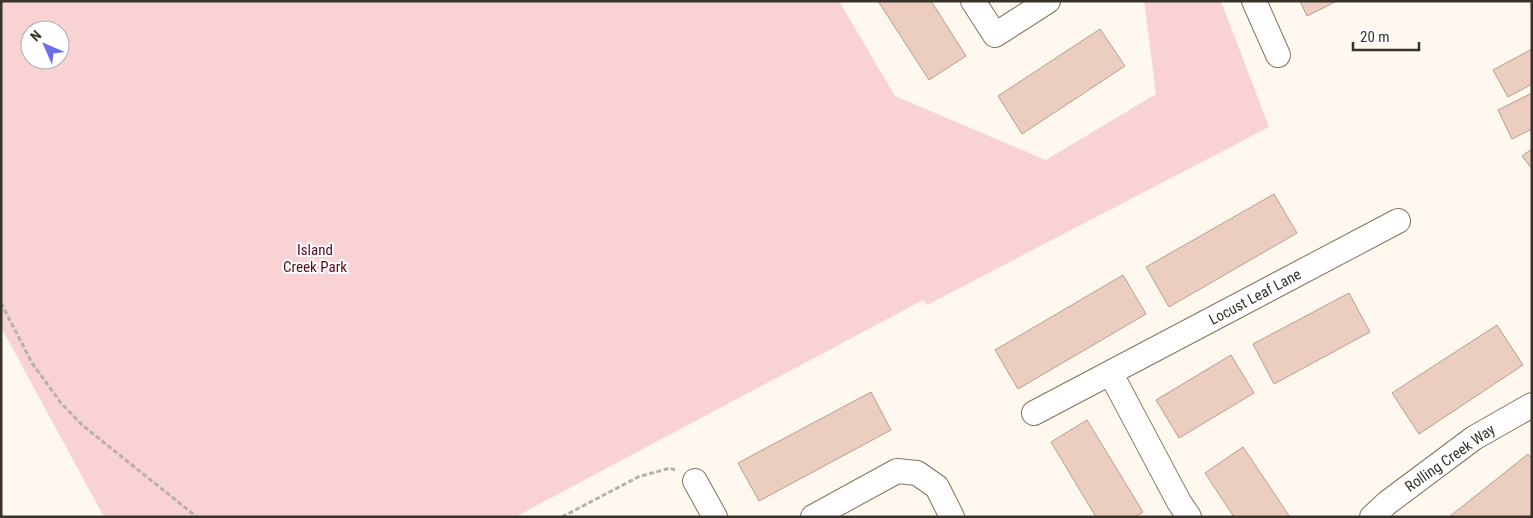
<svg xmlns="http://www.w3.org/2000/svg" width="1533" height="518" font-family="'Roboto Condensed',sans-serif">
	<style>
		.green { fill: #f9d3d4; fill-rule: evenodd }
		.building { fill: #ebcebf; stroke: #b99e8f }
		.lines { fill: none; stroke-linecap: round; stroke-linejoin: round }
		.minor-casing { stroke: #81745d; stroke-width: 26 }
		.path { stroke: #b7b1a7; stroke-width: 3; stroke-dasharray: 5 2.5; stroke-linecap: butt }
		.minor { stroke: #fff; stroke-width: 24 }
		.labels { text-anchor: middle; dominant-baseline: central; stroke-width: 4; stroke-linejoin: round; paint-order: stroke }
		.park-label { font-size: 15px; fill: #550a19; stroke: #fff }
		.street-label { font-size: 15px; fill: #383328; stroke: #fff }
	</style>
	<rect width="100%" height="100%" fill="#fef8ee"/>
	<path class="green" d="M1 1H839L895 96 1046 160 1156 94 1144 1H1221L1269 127 927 305 923 300 515 517H104L1 327ZM30 30H60V60H30Z"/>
	<g class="building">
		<polygon points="878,1 931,1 966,56 929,80"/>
		<polygon points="1300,1 1337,1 1307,16"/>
		<polygon points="1100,29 1125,66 1022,134 998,96"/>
		<polygon points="1532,49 1532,84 1508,97 1493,70"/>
		<polygon points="1532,93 1532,129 1512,139 1498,110"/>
		<polygon points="1532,149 1532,169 1522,156"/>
		<polygon points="1274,194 1297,233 1169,307 1146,267"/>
		<polygon points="1123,275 1146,314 1018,389 995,350"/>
		<polygon points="1349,293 1370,332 1274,384 1253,344"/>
		<polygon points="1497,325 1523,365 1419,434 1392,393"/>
		<polygon points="1231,355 1254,393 1179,438 1156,400"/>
		<polygon points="871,392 891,430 759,501 738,463"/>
		<polygon points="1087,420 1143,512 1135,517 1096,517 1051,442"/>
		<polygon points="1243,447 1290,517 1234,517 1205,473"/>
		<polygon points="1528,454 1532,459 1532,517 1449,517"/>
	</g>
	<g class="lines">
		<g class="minor-casing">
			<g id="minor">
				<polyline points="973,1 995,35 1048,1"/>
				<polyline points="1254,1 1278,55"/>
				<polyline points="1111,374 1179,502 1189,517"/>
				<polyline points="1034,413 1398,221"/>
				<polyline points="695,481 715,517"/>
				<polyline points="813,517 897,471 917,473 937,487 952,517"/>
				<polyline points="1372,517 1387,503 1474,438 1532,405"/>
			</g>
		</g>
		<g class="path">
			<polyline points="1,303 32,363 61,403 82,425 197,517"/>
			<polyline points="562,517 638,477 670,468 675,470"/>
		</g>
		<use href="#minor" class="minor"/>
	</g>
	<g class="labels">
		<g class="park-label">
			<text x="315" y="250">Island<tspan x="315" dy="17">Creek Park</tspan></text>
		</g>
		<g class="street-label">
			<text transform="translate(1255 297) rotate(-28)">Locust Leaf Lane</text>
			<text transform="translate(1450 458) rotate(-35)">Rolling Creek Way</text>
		</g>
	</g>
	<rect width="1533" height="518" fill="none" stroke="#383328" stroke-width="5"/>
	<g transform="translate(45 45) rotate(315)"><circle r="24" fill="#ffffff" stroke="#afada9"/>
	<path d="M0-4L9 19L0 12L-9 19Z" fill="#696ee7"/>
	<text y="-8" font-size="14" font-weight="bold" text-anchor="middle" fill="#383328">N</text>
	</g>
	<path d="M1353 42v8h66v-8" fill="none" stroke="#383328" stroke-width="2.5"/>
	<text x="1360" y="42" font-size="15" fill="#383328" stroke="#ffffff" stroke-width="4" paint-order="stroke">20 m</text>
</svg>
